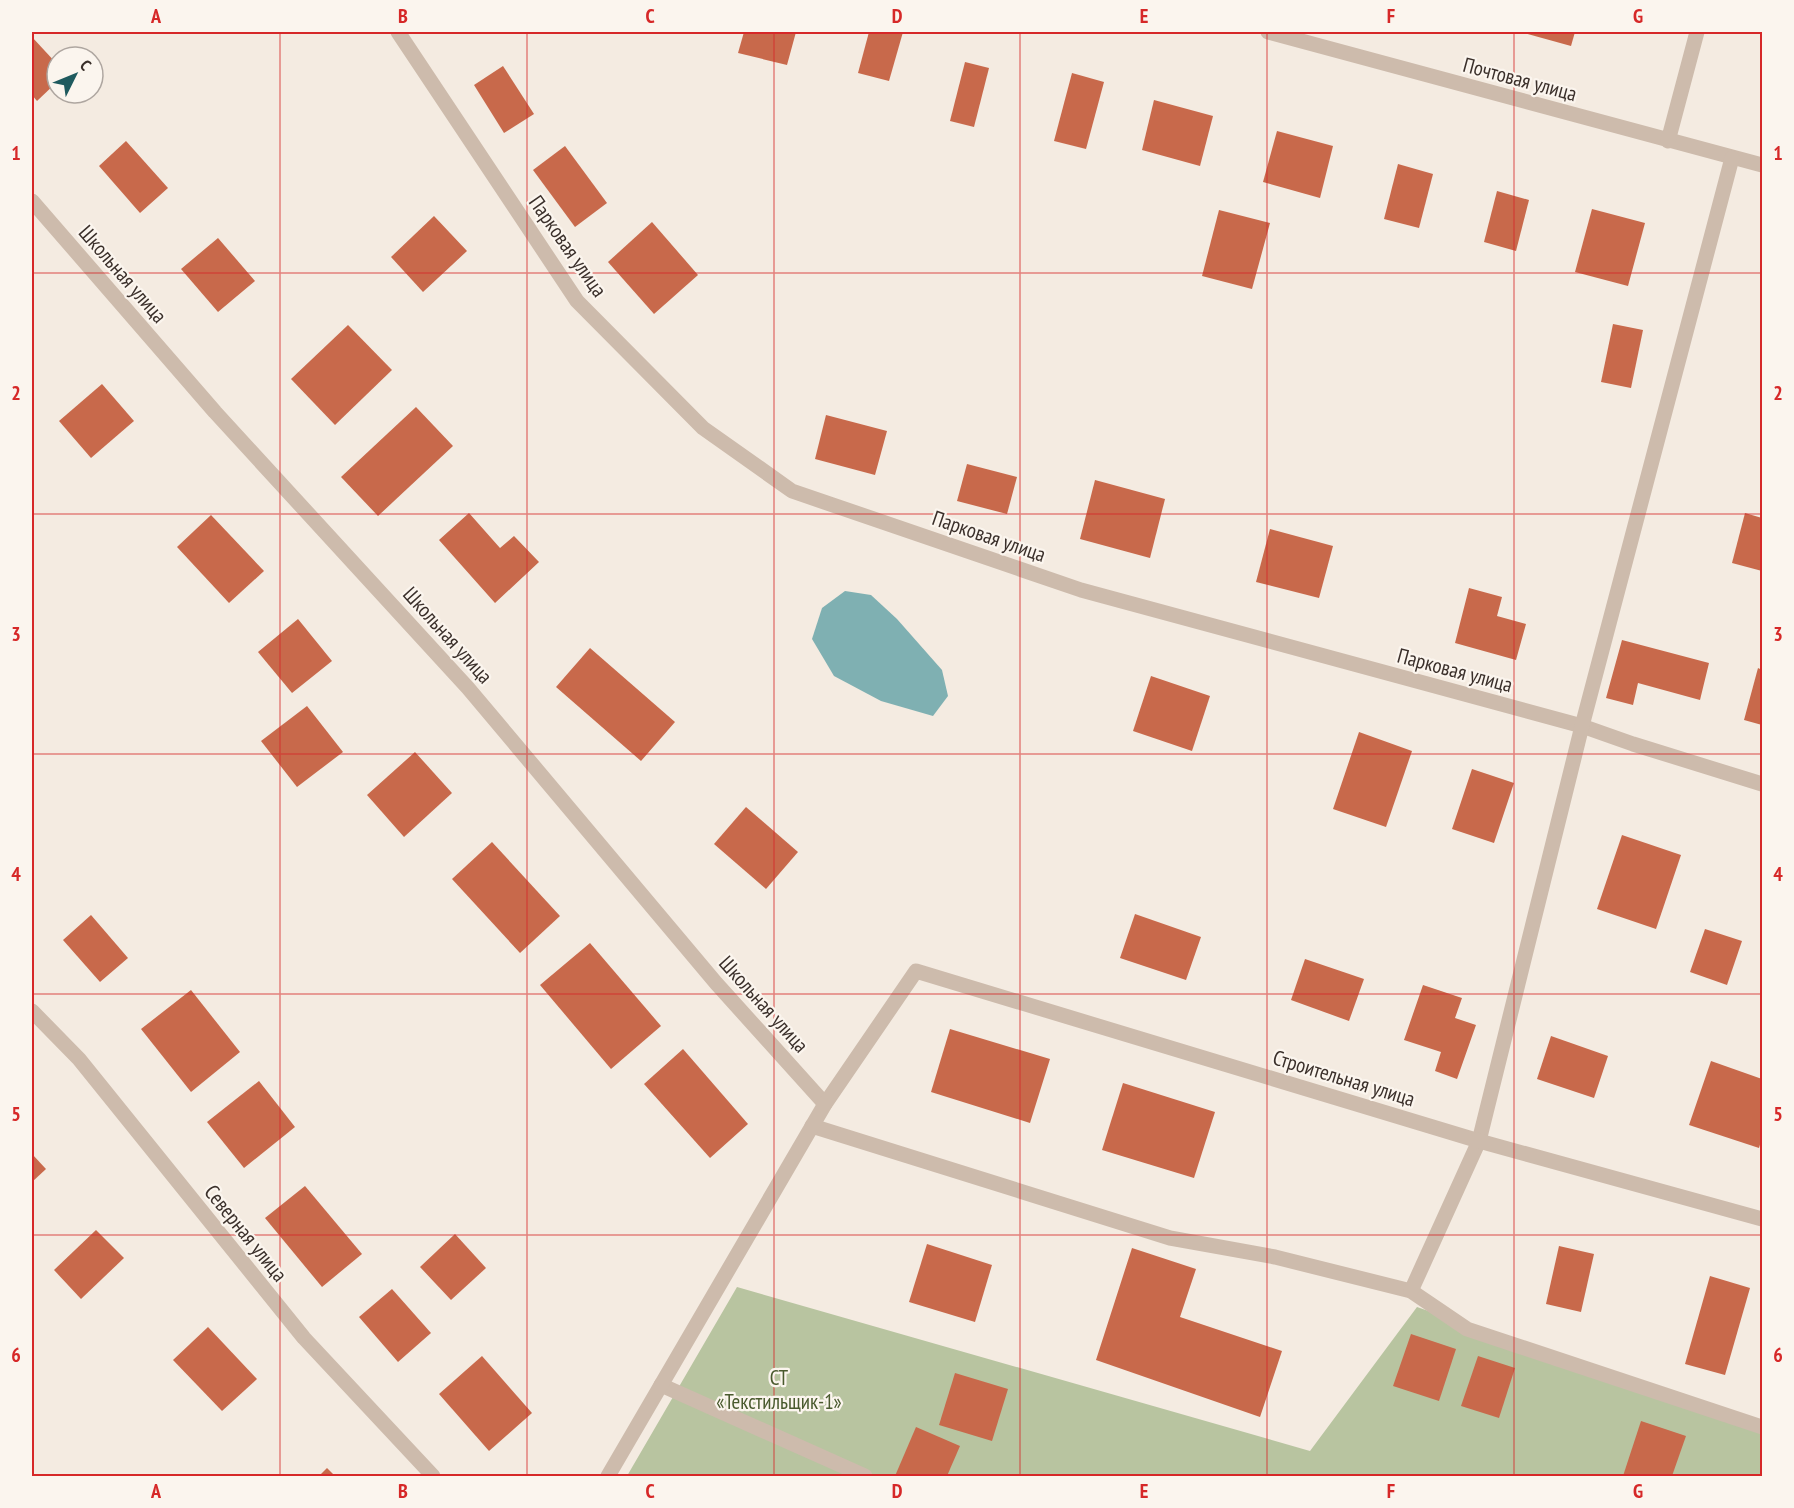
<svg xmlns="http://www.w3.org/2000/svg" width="1794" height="1508" font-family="'PT Sans Narrow',sans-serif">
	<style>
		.green { fill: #b8c4a0 }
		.water { fill: #7fb0b2 }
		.building { fill: #c8694b }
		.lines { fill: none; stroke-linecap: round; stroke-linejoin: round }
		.minor { stroke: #cdbbac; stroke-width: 15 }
		.grid { fill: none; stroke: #d62828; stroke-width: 1.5; stroke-opacity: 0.55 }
		.labels { text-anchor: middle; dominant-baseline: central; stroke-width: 4.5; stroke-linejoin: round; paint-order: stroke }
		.street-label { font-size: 21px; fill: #3b302b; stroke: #fbf5ee }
		.park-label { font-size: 21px; fill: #4a5a2e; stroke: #fbf5ee }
		.neatline { fill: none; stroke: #d62828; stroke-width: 2 }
		.grid-label { font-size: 20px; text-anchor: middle; font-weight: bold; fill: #d62828 }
	</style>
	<rect width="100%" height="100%" fill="#f4ebe1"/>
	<polygon class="green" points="737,1287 1310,1451 1417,1307 1762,1427 1762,1476 627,1476"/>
	<polygon class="water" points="845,591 871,595 897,619 942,670 948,696 933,716 881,701 834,676 812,639 822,608"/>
	<g class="building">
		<polygon points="744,32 796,32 787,65 738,53"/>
		<polygon points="869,32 903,32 889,81 858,73"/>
		<polygon points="1520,32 1575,32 1571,46"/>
		<polygon points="32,37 57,64 57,82 37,101 32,95"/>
		<polygon points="965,62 989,68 974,127 950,121"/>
		<polygon points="503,66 534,114 504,133 474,85"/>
		<polygon points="1072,73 1104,82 1086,149 1054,141"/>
		<polygon points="1154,100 1213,116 1200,166 1142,150"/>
		<polygon points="1277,131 1333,146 1320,198 1263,182"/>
		<polygon points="126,141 168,188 140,213 99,166"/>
		<polygon points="565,146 607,203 575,227 533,170"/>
		<polygon points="1398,164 1433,174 1419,228 1384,219"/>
		<polygon points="1497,191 1529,200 1516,251 1484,242"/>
		<polygon points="1592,209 1645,223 1628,286 1575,272"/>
		<polygon points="1219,210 1270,223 1252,289 1202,276"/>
		<polygon points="434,216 467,251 423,292 391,257"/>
		<polygon points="652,222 698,275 654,314 608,262"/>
		<polygon points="218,238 255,281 218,312 181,269"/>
		<polygon points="1613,324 1643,330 1631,388 1601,382"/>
		<polygon points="348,325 392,370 335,425 291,379"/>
		<polygon points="102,384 134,421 91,458 59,421"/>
		<polygon points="416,407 453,446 378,516 341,477"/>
		<polygon points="826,415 887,431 875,475 815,459"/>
		<polygon points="967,464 1017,477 1007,514 957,501"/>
		<polygon points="1095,480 1165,499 1150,558 1080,539"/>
		<polygon points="469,513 500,548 514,536 539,562 495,603 439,540"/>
		<polygon points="1745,513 1762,518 1762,571 1732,563"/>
		<polygon points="211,515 264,571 229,603 177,547"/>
		<polygon points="1270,529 1333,546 1319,598 1256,582"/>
		<polygon points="1469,588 1502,597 1497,616 1526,624 1516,660 1455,643"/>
		<polygon points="298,619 332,661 292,693 258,652"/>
		<polygon points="1622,640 1709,663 1700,700 1638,683 1633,705 1606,698"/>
		<polygon points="590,648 675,722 641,761 556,687"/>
		<polygon points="1758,668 1762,670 1762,725 1744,720"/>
		<polygon points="1151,676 1210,696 1192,751 1133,731"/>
		<polygon points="307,706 343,752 297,787 261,741"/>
		<polygon points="1359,732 1412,751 1386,827 1333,809"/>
		<polygon points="415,752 452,793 404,837 367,795"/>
		<polygon points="1472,769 1514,783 1494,843 1452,829"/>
		<polygon points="746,807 798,852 766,889 714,844"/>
		<polygon points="1622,835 1681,855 1656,929 1597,909"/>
		<polygon points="492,842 560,916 520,953 452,879"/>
		<polygon points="1135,914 1201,937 1186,980 1120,958"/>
		<polygon points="91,915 128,958 100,982 63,940"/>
		<polygon points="1705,929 1742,941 1727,985 1690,972"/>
		<polygon points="590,943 661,1026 611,1069 540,985"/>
		<polygon points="1305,959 1364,979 1349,1021 1291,1000"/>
		<polygon points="1423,985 1462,998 1455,1018 1476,1025 1457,1079 1435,1071 1441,1052 1404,1040"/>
		<polygon points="191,990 240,1052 191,1092 141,1029"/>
		<polygon points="950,1029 1050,1059 1030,1123 931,1092"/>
		<polygon points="1551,1036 1608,1056 1594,1098 1537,1079"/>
		<polygon points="683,1049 748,1124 710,1158 644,1084"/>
		<polygon points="1711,1061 1762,1079 1762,1138 1759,1148 1689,1125"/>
		<polygon points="259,1081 295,1127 244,1168 207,1122"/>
		<polygon points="1123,1083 1215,1112 1194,1178 1102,1150"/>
		<polygon points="32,1154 46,1169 32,1182"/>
		<polygon points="305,1186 362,1254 322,1287 265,1218"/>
		<polygon points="96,1230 124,1258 81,1299 54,1270"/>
		<polygon points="455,1234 486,1268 451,1300 420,1267"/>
		<polygon points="927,1244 992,1265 975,1322 909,1302"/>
		<polygon points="1559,1246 1594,1254 1581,1312 1546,1304"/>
		<polygon points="1132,1248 1196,1269 1180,1317 1282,1351 1260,1417 1096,1360"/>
		<polygon points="1710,1276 1750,1288 1725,1375 1685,1364"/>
		<polygon points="392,1289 431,1333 398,1362 359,1317"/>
		<polygon points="208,1327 257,1379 222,1411 173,1360"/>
		<polygon points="1411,1334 1456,1349 1439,1401 1393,1386"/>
		<polygon points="482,1356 532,1413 489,1451 439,1394"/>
		<polygon points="1478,1356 1515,1368 1499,1418 1461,1406"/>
		<polygon points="955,1373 1008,1389 992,1441 939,1425"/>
		<polygon points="1641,1421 1686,1436 1672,1476 1623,1476"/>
		<polygon points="916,1427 960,1446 947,1476 895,1476"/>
		<polygon points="327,1468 335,1476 319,1476"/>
	</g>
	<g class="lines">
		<g class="minor">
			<polyline points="398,32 577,301 703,428 792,491 1081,590 1582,726 1633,744 1762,784"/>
			<polyline points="1268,32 1762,165"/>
			<polyline points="1668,141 1697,32"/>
			<polyline points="32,201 215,412 468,688 716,983 825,1104"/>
			<polyline points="32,1011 79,1059 304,1338 433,1476"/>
			<polyline points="812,1126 1170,1238 1275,1257 1411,1291 1467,1329 1762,1427"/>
			<polyline points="1411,1291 1479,1141 1582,726 1732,158"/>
			<polyline points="661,1385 865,1476"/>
			<polyline points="608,1476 825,1104 916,971 1479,1141 1762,1219"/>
		</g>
	</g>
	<path class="grid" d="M280 32V1476M527 32V1476M774 32V1476M1020 32V1476M1267 32V1476M1514 32V1476M32 273H1762M32 514H1762M32 754H1762M32 994H1762M32 1235H1762"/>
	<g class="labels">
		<g class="street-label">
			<text transform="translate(1520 79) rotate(15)">Почтовая улица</text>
			<text transform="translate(568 246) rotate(55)">Парковая улица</text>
			<text transform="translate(123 274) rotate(49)">Школьная улица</text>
			<text transform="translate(989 536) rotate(19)">Парковая улица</text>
			<text transform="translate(448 635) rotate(48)">Школьная улица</text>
			<text transform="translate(1455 670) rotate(15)">Парковая улица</text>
			<text transform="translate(764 1004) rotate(48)">Школьная улица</text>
			<text transform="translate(1344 1078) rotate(17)">Строительная улица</text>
			<text transform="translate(246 1233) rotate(51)">Северная улица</text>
		</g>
		<g class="park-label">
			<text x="779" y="1377">СТ<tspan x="779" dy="24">«Текстильщик-1»</tspan></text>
		</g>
	</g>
	<rect width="1794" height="1508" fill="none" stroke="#fbf5ee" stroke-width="66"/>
	<g transform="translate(75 75) rotate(47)"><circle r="28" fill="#fbf5ee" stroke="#aea6a0" stroke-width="1.5"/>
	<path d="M0-4.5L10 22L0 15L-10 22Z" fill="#1f5a5e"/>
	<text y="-9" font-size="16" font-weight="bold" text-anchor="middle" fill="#3b302b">С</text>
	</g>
	<rect x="33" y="33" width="1728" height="1442" class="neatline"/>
	<g class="grid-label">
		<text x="156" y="23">A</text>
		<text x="403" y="23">B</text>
		<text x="650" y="23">C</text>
		<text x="897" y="23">D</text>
		<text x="1144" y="23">E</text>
		<text x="1391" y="23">F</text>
		<text x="1638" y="23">G</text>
		<text x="16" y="160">1</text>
		<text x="1778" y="160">1</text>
		<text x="16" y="400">2</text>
		<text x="1778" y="400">2</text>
		<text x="16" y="641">3</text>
		<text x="1778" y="641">3</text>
		<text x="16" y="881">4</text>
		<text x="1778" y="881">4</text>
		<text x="16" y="1121">5</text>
		<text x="1778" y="1121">5</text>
		<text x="16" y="1362">6</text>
		<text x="1778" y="1362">6</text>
		<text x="156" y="1498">A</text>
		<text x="403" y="1498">B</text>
		<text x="650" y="1498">C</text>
		<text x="897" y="1498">D</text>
		<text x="1144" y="1498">E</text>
		<text x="1391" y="1498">F</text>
		<text x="1638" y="1498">G</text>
	</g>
</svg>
